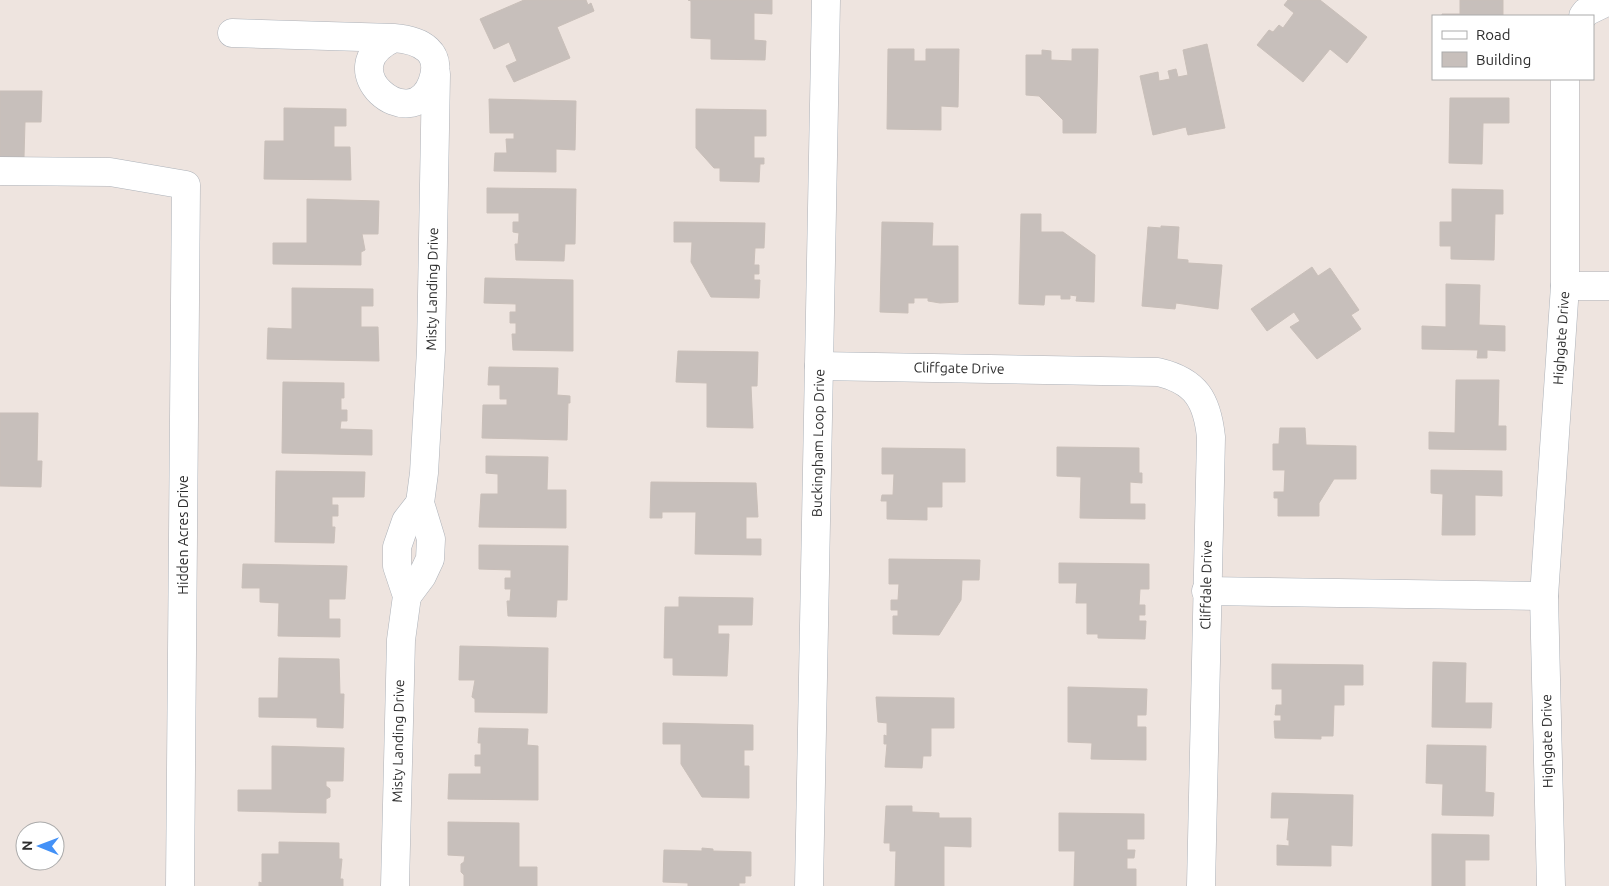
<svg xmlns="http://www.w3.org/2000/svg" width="1609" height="886" font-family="Ubuntu,sans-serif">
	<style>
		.building { fill: #c7bfbb; stroke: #c9bfb9 }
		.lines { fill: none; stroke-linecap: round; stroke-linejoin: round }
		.minor-casing { stroke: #adb2b9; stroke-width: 29 }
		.minor { stroke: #fff; stroke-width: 28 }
		.labels { text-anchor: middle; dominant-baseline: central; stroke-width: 4; stroke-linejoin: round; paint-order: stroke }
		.street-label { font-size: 14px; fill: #2d2d2d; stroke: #fff }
	</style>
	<rect width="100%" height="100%" fill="#eee4df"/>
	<g class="building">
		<polygon points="524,0 586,0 588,5 591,3 594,11 557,27 570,58 514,82 506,66 517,61 509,42 494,49 480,19"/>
		<polygon points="688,0 772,0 772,14 754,13 754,40 766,41 765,60 711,59 711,39 691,38 691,1"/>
		<polygon points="1288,0 1320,0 1367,37 1347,63 1330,49 1303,82 1257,45 1269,30 1273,32 1279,25 1283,28 1294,13 1284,5"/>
		<polygon points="1460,0 1503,0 1503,16 1442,16 1442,14 1460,14"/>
		<polygon points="1207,44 1225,128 1188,135 1186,127 1153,135 1140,76 1158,72 1159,81 1170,79 1168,71 1176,69 1178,77 1188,75 1183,50"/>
		<polygon points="888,49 914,49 914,61 926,61 926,49 959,49 958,107 941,106 941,130 887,129"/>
		<polygon points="1072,49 1098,49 1096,133 1063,133 1063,120 1039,96 1026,95 1026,55 1042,55 1042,50 1051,51 1051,60 1072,61"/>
		<polygon points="0,91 42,91 41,122 25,122 24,157 0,157"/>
		<polygon points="1450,98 1509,98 1509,123 1483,123 1482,164 1449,163"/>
		<polygon points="489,99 576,101 575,150 556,149 556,172 494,171 495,153 507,153 506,139 514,139 514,133 490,133"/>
		<polygon points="284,108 346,109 346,126 334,126 334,147 350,147 351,180 264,179 265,141 284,141"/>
		<polygon points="696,109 766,110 766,136 754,136 754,158 764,158 764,164 760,164 759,182 720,181 720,168 714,168 696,148"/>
		<polygon points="487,188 576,189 575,244 565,244 564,261 516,260 515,244 518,244 519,233 513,232 513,222 519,222 519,213 487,213"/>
		<polygon points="1452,189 1503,190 1503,214 1495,214 1494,260 1451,259 1451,246 1440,246 1440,222 1452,222"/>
		<polygon points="307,199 379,201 378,234 362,234 365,250 361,252 361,265 273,264 273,243 307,243"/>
		<polygon points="1021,214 1041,214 1041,232 1063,232 1095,255 1094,302 1076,301 1077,296 1070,295 1070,299 1061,299 1061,295 1045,295 1044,305 1019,304"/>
		<polygon points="674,222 765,223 764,248 755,248 754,265 759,265 759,274 754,274 754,280 760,280 759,298 711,297 691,262 692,242 674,242"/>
		<polygon points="882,222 933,223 932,246 958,246 958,302 940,303 928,301 928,298 914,298 914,303 908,303 908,313 880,312"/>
		<polygon points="1161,226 1179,227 1177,259 1188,260 1188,263 1222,265 1218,309 1176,303 1175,309 1142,306 1148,227 1161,228"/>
		<polygon points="1312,267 1318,276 1330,268 1359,310 1351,315 1361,329 1317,359 1290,327 1300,321 1294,312 1267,331 1251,309"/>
		<polygon points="485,278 573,280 573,351 513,350 512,334 516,334 516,323 510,323 510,312 516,312 516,304 484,303"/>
		<polygon points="1446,284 1480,285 1479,325 1505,326 1505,351 1487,350 1487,358 1477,358 1478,350 1422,349 1422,326 1446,327"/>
		<polygon points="292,288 373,289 373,306 361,306 361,327 378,327 379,361 267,359 268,328 292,329"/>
		<polygon points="678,351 758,352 757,386 751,386 753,428 707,427 707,383 676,382"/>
		<polygon points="489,367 558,368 557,395 570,396 570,403 568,403 567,440 482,438 483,405 507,405 507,399 500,399 500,385 488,385"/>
		<polygon points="1456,380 1499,380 1498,426 1506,426 1506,450 1429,449 1429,432 1455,433"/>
		<polygon points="283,382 344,383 344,398 341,398 341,410 347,410 347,421 341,421 340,429 372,430 372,455 282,453"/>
		<polygon points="0,413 38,413 37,461 42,461 41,487 0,486"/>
		<polygon points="1280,428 1305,428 1306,445 1356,446 1356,479 1334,479 1319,503 1319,516 1278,516 1278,498 1274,498 1274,492 1284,492 1285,470 1273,470 1273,444 1279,444"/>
		<polygon points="1057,447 1139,448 1139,473 1142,473 1142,483 1130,482 1130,504 1145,504 1145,519 1080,518 1081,477 1057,476"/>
		<polygon points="882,448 965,449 965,482 942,482 942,507 927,507 927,520 887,519 887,501 881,501 882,495 893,495 894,474 882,474"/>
		<polygon points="486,456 548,457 547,490 566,490 566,528 479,527 481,494 498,494 498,474 486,473"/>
		<polygon points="1431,470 1502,471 1502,496 1475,495 1475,535 1442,535 1443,494 1431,493"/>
		<polygon points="276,471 365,472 364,497 332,497 332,505 338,505 338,516 332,516 332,527 335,527 334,543 275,542"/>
		<polygon points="651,482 756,483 758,517 746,517 746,539 761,539 761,555 695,554 696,512 662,512 662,518 650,518"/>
		<polygon points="479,545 568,546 567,600 557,600 556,617 508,616 507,601 510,601 511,589 505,589 505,578 511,578 511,570 479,569"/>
		<polygon points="889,559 980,560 979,580 962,580 961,600 939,635 893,634 893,616 898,616 898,610 891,610 891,600 898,600 899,584 889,584"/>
		<polygon points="1059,563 1149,564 1149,589 1140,589 1139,605 1145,605 1145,615 1139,615 1139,621 1146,621 1145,639 1098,638 1098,634 1087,634 1087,603 1076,603 1077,583 1059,583"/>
		<polygon points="243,564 347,566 345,599 329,599 329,619 340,619 340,637 278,636 279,603 260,602 260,588 242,588"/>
		<polygon points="679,597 753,598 752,625 718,625 718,634 729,634 727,676 673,675 673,658 664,658 665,607 679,607"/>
		<polygon points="460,646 548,648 547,713 475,712 475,699 472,697 475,680 459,680"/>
		<polygon points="279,658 339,659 340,694 344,694 343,728 317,727 317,718 259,717 259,698 278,698"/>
		<polygon points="1433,662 1466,663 1465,703 1492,703 1491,728 1432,727"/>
		<polygon points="1272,664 1363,665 1363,685 1344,685 1344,705 1334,705 1333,736 1321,736 1321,739 1275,738 1274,721 1281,721 1281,715 1275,715 1276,705 1282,705 1282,689 1272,689"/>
		<polygon points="1068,687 1147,689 1146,715 1137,715 1137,727 1146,727 1146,760 1091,759 1092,743 1068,742"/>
		<polygon points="876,697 954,698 954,728 931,728 931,756 923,756 922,768 885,767 887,744 884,744 884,735 887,736 887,723 878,722"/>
		<polygon points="663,723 753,725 753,750 744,750 744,766 749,766 749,798 702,797 681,764 681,744 663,744"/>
		<polygon points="479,728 528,729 527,745 538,746 538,800 448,799 449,774 481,774 481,766 475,766 475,755 481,755 481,743 478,743"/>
		<polygon points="1427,745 1486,746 1485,792 1494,793 1493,816 1442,815 1443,784 1426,783"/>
		<polygon points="272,746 344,748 343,781 326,781 326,786 330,789 330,797 326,799 326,813 238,811 238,790 272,790"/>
		<polygon points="1272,793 1353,795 1352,846 1331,845 1331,866 1277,865 1277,845 1289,846 1289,840 1287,840 1289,818 1271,818"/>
		<polygon points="886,806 912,806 912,812 939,813 939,818 971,818 971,847 944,846 944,886 895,886 896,851 890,851 890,843 884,843"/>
		<polygon points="1059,813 1144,814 1144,839 1127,839 1127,850 1135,850 1134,858 1127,858 1127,869 1136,869 1136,886 1074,886 1075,851 1059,851"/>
		<polygon points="448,822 519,823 519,867 537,867 537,886 464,886 464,875 461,872 461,864 464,862 465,856 448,855"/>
		<polygon points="1432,834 1489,835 1489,860 1465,860 1465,886 1432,886"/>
		<polygon points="279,842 339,843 339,859 342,859 340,879 343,879 343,886 259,886 259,882 262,883 262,854 279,854"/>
		<polygon points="702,848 713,849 713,851 751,852 751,876 745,876 745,883 739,883 739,886 688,886 688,883 663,882 664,850 702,851"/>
	</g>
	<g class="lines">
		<g class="minor-casing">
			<g id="minor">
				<polyline points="1583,16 1586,12 1609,1"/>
				<path d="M232 33 394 38C421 40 444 52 432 83 411 138 328 68 394 38"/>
				<polyline points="0,171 110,172 186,185 180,886"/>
				<polyline points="1565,286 1609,286"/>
				<path d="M819 366 1158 372C1196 381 1207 400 1211 437L1201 886"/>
				<polyline points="1206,591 1544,596"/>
				<polyline points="407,596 422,576 430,559 431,539 420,503 424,473 431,350 436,74"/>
				<polyline points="395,886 401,640 407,596 397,566 397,547 406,521 420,503"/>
				<polyline points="809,886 826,0"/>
				<polyline points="1551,886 1544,596 1565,286 1565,79"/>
			</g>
		</g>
		<use href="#minor" class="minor"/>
	</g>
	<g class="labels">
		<g class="street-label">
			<text transform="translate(432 289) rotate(-89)">Misty Landing Drive</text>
			<text transform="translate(1561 338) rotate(-86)">Highgate Drive</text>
			<text transform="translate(959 368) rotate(1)">Cliffgate Drive</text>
			<text transform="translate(818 443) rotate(-89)">Buckingham Loop Drive</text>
			<text transform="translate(183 535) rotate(-90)">Hidden Acres Drive</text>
			<text transform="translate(1206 585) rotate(-89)">Cliffdale Drive</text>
			<text transform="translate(398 741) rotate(-89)">Misty Landing Drive</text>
			<text transform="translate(1547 741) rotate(-91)">Highgate Drive</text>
		</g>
	</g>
	<rect x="1432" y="15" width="162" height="65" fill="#ffffff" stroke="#ababab"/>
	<rect x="1442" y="31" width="25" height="8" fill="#ffffff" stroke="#ababab"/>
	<text x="1476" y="40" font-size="15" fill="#2d2d2d">Road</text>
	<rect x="1442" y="52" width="25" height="15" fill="#c7bfbb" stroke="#ababab"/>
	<text x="1476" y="65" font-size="15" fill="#2d2d2d">Building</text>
	<g transform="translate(40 846) rotate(271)"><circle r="24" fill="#ffffff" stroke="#ababab"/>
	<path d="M0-4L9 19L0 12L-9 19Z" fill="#4391f7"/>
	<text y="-8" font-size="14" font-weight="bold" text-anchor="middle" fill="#2d2d2d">N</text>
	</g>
</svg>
